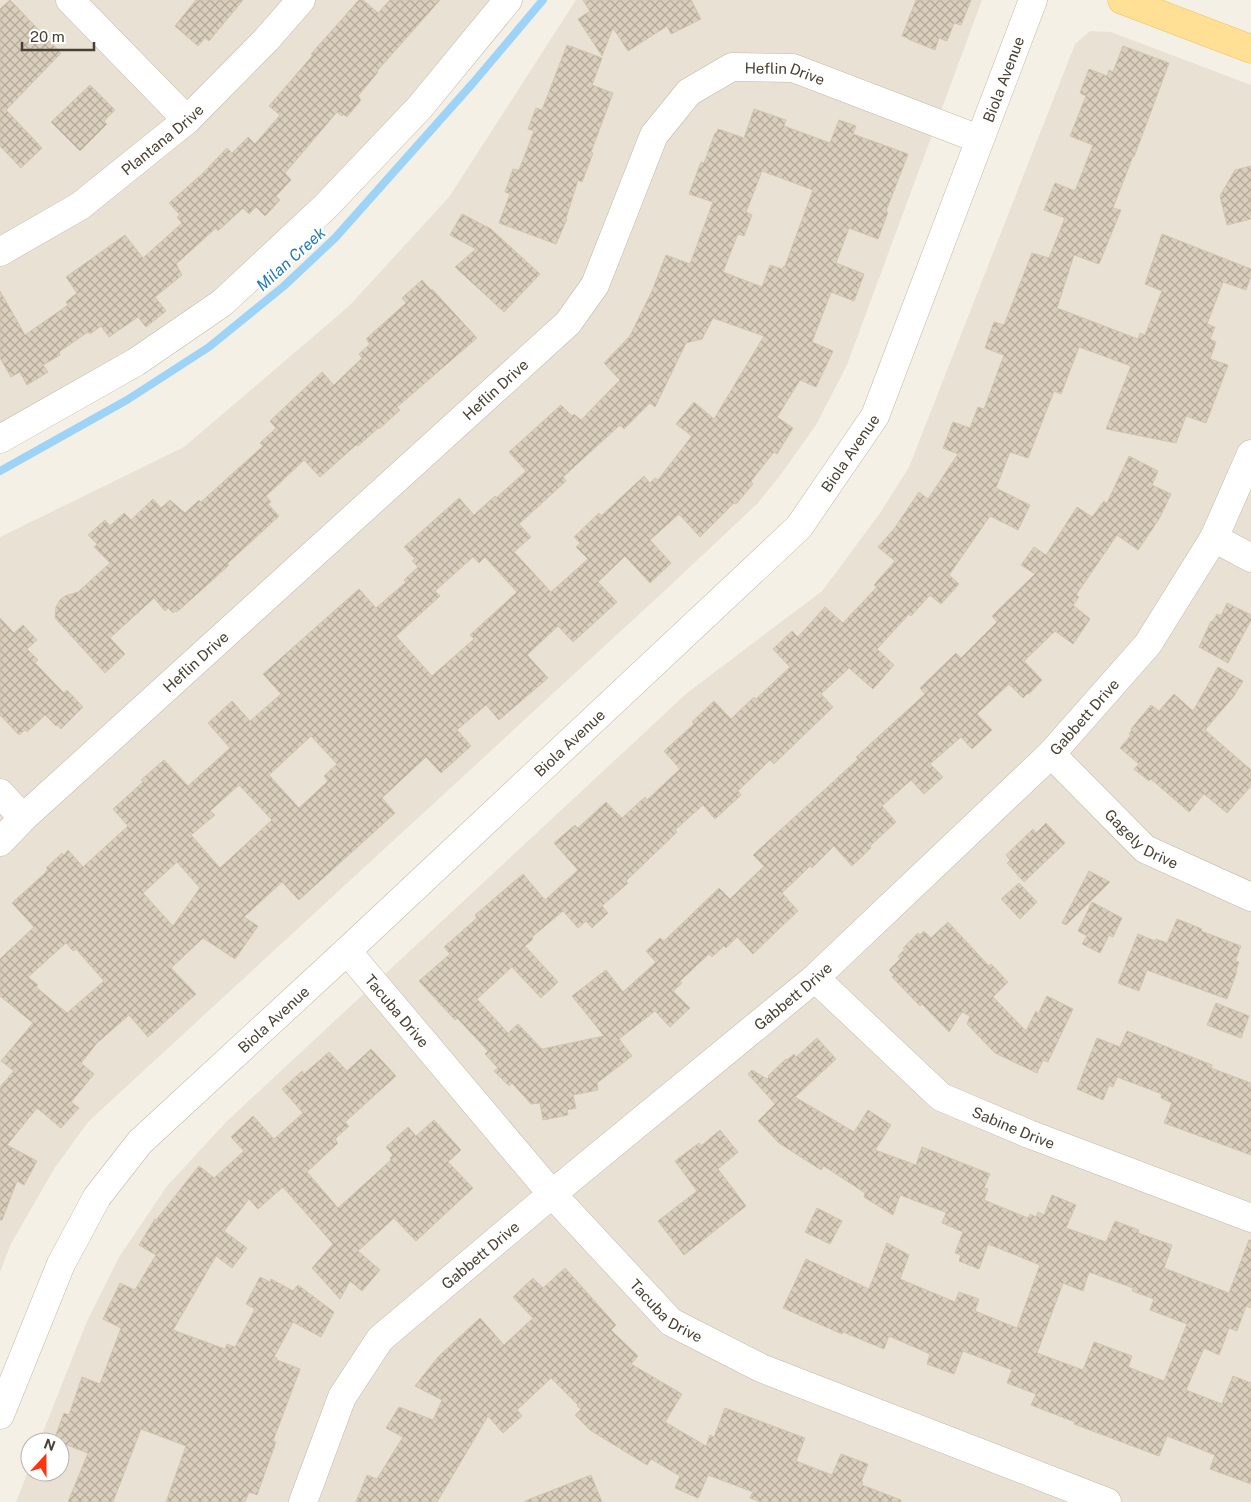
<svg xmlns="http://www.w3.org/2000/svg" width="1251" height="1502" font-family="'Public Sans',sans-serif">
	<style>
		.residential { fill: #e9e2d4 }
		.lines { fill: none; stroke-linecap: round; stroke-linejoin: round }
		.stream { stroke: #9cd3f7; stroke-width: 8 }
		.building { fill: url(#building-cross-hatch); stroke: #d3c4ad; fill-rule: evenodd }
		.minor-casing { stroke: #c1b8a8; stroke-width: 29 }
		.major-casing { stroke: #efc159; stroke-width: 29 }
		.minor { stroke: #fff; stroke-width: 28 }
		.major { stroke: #ffe095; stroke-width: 28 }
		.labels { text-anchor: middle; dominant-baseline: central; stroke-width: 4.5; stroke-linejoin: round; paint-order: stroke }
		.street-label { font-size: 15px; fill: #484034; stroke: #fff }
		.water-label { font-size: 16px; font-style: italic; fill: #227ab6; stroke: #fff }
	</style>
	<defs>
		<pattern id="building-cross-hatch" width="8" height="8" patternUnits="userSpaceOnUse" patternTransform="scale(1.25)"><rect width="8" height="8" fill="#dacfbd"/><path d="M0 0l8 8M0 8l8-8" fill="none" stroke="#b3a99a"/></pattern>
	</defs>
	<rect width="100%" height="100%" fill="#f5f0e6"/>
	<g class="residential">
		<polygon points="0,0 508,0 300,218 182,320 0,424"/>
		<polygon points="576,0 982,0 847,365 816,425 782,473 758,503 672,584 88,1122 54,1169 11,1244 0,1272 0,537 184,447 349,306 449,197"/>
		<polygon points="1090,31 1111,32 1251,85 1251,1502 16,1502 30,1466 30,1472 60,1472 60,1442 39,1442 87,1321 119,1257 167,1186 227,1121 687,693 822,591 843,563 880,513 909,467 1075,44"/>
	</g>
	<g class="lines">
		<polyline class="stream" points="0,471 127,400 209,347 284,286 335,238 473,83 543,0"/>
	</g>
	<g class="building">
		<polygon points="10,0 61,53 6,110 42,148 21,168 0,146 0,9"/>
		<polygon points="196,0 243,0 209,41 205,38 198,46 175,26"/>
		<polygon points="359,0 363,0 378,13 390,0 440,0 377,71 378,72 358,96 361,100 347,117 343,114 342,116 337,112 285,173 291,180 276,196 280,200 265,216 256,207 249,214 243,208 218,231 216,228 176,264 182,275 155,297 166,311 146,327 138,317 109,337 101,326 90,334 88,332 59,352 60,355 43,365 48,372 27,385 20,372 11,377 0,358 0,291 25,335 68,305 66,302 77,293 66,277 125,235 143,258 182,223 177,217 180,215 169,203 202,174 227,148 232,153 248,137 255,144 280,115 269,106 313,55 311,54"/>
		<polygon points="583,0 691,0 701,19 671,34 667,26 628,51 613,28 602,56 578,19 590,11"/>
		<polygon points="916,0 971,0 961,25 954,23 947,41 939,38 935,50 908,39 908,38 902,36"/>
		<polygon points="567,45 602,58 592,85 613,93 591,152 593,153 582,182 578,180 566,218 567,219 556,244 499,223 510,194 505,192 513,169 519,170 534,131 528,129 536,108 542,110"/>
		<polygon points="1123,46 1169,63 1134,157 1133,156 1113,208 1121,210 1099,264 1074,255 1057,308 1138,339 1140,333 1145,335 1162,291 1145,284 1162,234 1251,269 1251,276 1246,290 1223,282 1207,324 1215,327 1210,339 1216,342 1210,359 1228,365 1206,423 1186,416 1176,443 1106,429 1131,366 1079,347 1061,394 1054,391 1028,458 1010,452 996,488 1030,505 1018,530 990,516 949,575 959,584 941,604 930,595 911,616 909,614 877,649 894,665 873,689 849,668 821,694 833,707 774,764 770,760 738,791 741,795 715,819 703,805 675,830 677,832 626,881 628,883 602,906 608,913 592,928 586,921 578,928 563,911 532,937 533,939 525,946 558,982 541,998 512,967 477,999 508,1033 518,1024 542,1049 604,1036 572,996 606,970 623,992 656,962 646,951 660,938 664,941 719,888 730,899 764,866 753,855 858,759 856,757 925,694 920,688 956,653 961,658 997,622 992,616 1035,574 1021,565 1034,547 1046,555 1077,507 1092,517 1104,501 1107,503 1129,456 1158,471 1152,485 1171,494 1159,519 1138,550 1117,535 1076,595 1079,597 1073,605 1090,619 1073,644 1055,631 1024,661 1042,680 1029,694 1028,693 1023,698 1009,684 977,714 992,730 972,749 961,737 930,764 943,777 924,794 911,780 882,806 896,822 870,846 871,848 852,866 834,846 812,868 810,866 782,893 798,911 782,926 753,954 737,937 726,948 724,946 712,957 709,954 680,981 682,983 673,991 690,1008 670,1027 655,1011 619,1039 632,1056 597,1083 598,1090 573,1095 576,1108 567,1110 568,1115 543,1120 540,1103 531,1104 512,1083 509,1086 494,1071 498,1068 485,1054 488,1051 457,1018 455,1020 419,981 450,954 444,947 477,918 475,915 523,874 545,900 578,870 554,843 575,825 578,828 606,802 622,818 645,797 647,800 680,769 664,751 694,724 692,722 714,701 731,719 754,697 756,699 790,667 773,649 792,631 798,637 825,607 843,623 877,587 874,585 895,561 878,547 894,529 919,492 928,499 958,454 943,448 953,422 970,428 978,407 984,409 1004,355 985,348 994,322 1004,325 1032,253 1049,258 1065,218 1044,210 1055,183 1075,191 1093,145 1070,136 1086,96 1080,93 1089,69 1107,76 1109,70 1113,72"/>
		<polygon points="90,85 115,110 104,121 107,124 80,151 51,122"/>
		<path d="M754 109 786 120 784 126 830 143 839 120 856 126 853 134 908 154 886 211 888 212 878 239 849 228 836 263 864 274 854 301 831 292 812 342 833 351 816 387 800 380 777 417 793 428 777 454 774 452 751 481 753 484 736 504 734 503 700 537 679 514 650 540 671 563 650 583 625 556 598 582 617 602 573 642 558 626 527 655 548 678 499 720 486 705 457 730 471 746 441 773 426 757 382 798 395 813 299 900 282 882 244 917 258 926 235 959 203 938 171 968 196 994 148 1037 129 1015 97 1043 81 1063 94 1074 71 1102 79 1108 61 1128 37 1108 7 1145 37 1161 24 1185 17 1181 2 1220H0V1087L14 1071 1 1061 33 1023 0 996V959L34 927 12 903 44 874 48 869 46 868 62 853 64 855 68 850 83 867 128 826 113 809 143 782 141 780 164 760 188 786 230 748 208 723 232 701 250 721 281 694 263 674 359 589 376 608 406 582 404 580 418 567 412 561 415 559 404 547 459 498 474 515 495 496 496 498 526 471 509 452 561 405 572 416 574 414 581 420 620 380 604 363 630 336 652 291 666 255 690 264 713 202 689 194 701 162 704 163 715 133 716 134 718 129 744 138ZM762 171 813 190 785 266H784L782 269 770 265 762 287 723 272 737 236 738 234 744 236 752 215 746 212ZM713 318 764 336 714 419 694 402 676 424 692 436 658 480 655 478 650 483 644 476 601 516 599 513 574 537 580 543 576 547 588 559 551 592 514 552 531 537 519 524 566 481 563 477 620 425 624 429 650 403 655 407 686 343 702 339ZM473 557 479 563 485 557 517 592 470 635 474 639 432 676 396 636 440 596 435 591ZM311 736 337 764 324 776 328 781 299 808 269 775ZM239 785 272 820 220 868 191 835 215 815 210 811ZM177 862 200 888 173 926 143 893ZM66 943 73 951 76 949 104 981 67 1013 36 987 38 985 28 977Z"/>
		<polygon points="1251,166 1251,219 1227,225 1220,196 1235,170"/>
		<polygon points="462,214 491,229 540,274 504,312 455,267 476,249 450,235"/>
		<polygon points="422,280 431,290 432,289 477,338 397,407 400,410 379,429 378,428 358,446 356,445 320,477 304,460 266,496 271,502 268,504 279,516 227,564 229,565 206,586 177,612 175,611 173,613 168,608 165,611 154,598 110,638 125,654 105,673 55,618 56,607 60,600 65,596 78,592 110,563 94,547 97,544 88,535 105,520 110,526 124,513 131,520 153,499 161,508 170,500 185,513 199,500 201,502 263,446 260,443 276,428 270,421 322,372 334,385 362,358 359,354 370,344 366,339 406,303 402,298"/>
		<polygon points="1227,603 1251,615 1251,620 1228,663 1199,647 1211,621 1212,622 1217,614 1221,616"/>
		<polygon points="0,618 14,633 23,625 37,640 27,649 38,660 35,663 64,693 67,690 83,707 61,729 58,725 56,726 45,715 27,732 25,730 19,735 0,715"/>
		<polygon points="1218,667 1243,681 1234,696 1205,730 1251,770 1251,786 1227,813 1204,794 1189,812 1151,779 1149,781 1134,769 1139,764 1120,748 1131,735 1129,734 1132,730 1131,729 1151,705 1159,711 1174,694 1193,711"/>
		<polygon points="1046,823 1065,843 1024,882 1007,863 1010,860 1006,855 1033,829 1036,833"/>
		<polygon points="1089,871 1110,882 1066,925 1062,923"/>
		<polygon points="1019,883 1037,902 1020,919 1001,899"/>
		<polygon points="1092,902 1122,918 1113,937 1109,935 1100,953 1082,944 1087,936 1078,931"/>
		<polygon points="1177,919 1202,929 1201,931 1241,946 1235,961 1239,962 1236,970 1237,971 1227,999 1147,970 1139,991 1118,983 1138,934 1155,941 1156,939 1167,943"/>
		<polygon points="948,922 989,966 991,964 1008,982 993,997 1026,1031 1036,1011 1038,1014 1047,996 1073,1009 1048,1062 1043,1060 1037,1073 995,1053 967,1024 970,1016 962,1012 949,1032 922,1004 920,1006 892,977 894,975 889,970 900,959 898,956 905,949 903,948 918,933 920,935 924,931 931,938"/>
		<polygon points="1216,1003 1249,1016 1241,1038 1207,1025"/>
		<polygon points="1127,1031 1212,1065 1211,1068 1251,1083 1251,1155 1164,1123 1172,1103 1161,1098 1162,1094 1117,1077 1113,1087 1109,1085 1103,1100 1077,1089 1097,1038 1120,1047"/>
		<path d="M817 1038 836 1059 795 1097 854 1132 868 1110 891 1125 875 1150 916 1165 922 1147 990 1174 984 1188 988 1189 984 1200 1028 1218 1030 1214 1036 1217 1038 1212 1044 1215 1052 1195 1076 1205 1066 1228 1106 1242 1115 1221 1139 1230 1138 1233 1172 1245 1164 1268 1229 1293 1249 1240H1251V1308L1246 1306 1237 1331 1229 1328 1219 1355 1204 1348 1186 1390 1222 1404 1233 1376 1251 1383V1484L1210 1469 1215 1455 1167 1436 1159 1456 1074 1424 1075 1422 1031 1405 1036 1394 1007 1383 1012 1370 963 1351 954 1374 927 1364 930 1354 889 1336 884 1349 843 1332 842 1334 783 1308 806 1259 869 1289 887 1243 909 1255 900 1279 955 1302 959 1292 979 1299 975 1311 1017 1328 1040 1265 988 1244 979 1269 959 1261 961 1255 955 1253 963 1232 942 1223 946 1213 945 1212 900 1195 893 1215 864 1197 865 1193 824 1166 821 1170 779 1143 758 1121 775 1104 748 1074 752 1070 767 1079 769 1077 768 1076 786 1059 787 1060 794 1054 796 1057ZM1089 1272 1133 1288 1132 1291 1154 1299 1150 1310 1187 1324 1164 1381 1128 1367 1132 1356 1094 1342 1083 1370 1037 1353 1063 1283 1083 1291Z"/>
		<polygon points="371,1049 396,1076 345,1122 349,1126 335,1139 338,1143 307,1172 338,1208 391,1160 390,1158 393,1155 386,1147 408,1127 416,1136 434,1120 461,1150 448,1162 473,1188 416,1241 394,1218 358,1251 380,1270 362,1291 350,1281 340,1299 312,1268 333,1244 283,1187 258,1209 249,1199 224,1231 247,1248 232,1268 216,1256 173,1330 225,1349 227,1344 235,1347 255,1309 246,1304 260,1277 270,1282 271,1279 293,1291 298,1285 334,1312 321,1337 293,1322 274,1357 277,1358 277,1360 300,1369 273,1441 276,1442 257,1495 249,1492 245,1502 166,1502 186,1446 141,1429 113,1502 68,1502 88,1453 54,1440 64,1413 69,1415 82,1377 100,1384 121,1328 103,1319 120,1283 135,1290 156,1255 139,1245 155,1219 156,1220 199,1166 214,1178 244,1151 231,1137 253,1116 274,1139 303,1113 282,1089 302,1071 304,1074 329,1052 347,1071"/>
		<polygon points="720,1130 738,1152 718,1169 746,1206 684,1255 658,1221 697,1191 675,1161 699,1143 701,1146"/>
		<polygon points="817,1208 842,1221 830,1244 805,1232"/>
		<polygon points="565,1268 616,1325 611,1330 638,1356 631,1364 682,1394 665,1422 706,1446 710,1435 714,1437 725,1408 805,1438 796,1461 832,1475 841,1454 868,1464 861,1482 863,1482 862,1485 901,1500 901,1502 761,1502 750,1498 753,1492 708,1475 698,1498 675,1488 680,1476 651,1459 647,1465 590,1430 575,1415 581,1409 577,1406 578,1405 551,1378 517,1410 522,1416 503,1433 488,1416 437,1502 356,1502 367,1475 377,1479 403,1437 386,1428 399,1407 433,1420 442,1400 415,1386 438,1357 480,1318 504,1345 533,1318 513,1297 533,1278 543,1288"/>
		<polygon points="591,1475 602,1502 525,1502 525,1501"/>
	</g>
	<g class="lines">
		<g class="minor-casing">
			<g id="minor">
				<polyline points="70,0 187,120"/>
				<path id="s1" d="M0 252 80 206 187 120 266 40 301 0"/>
				<polyline points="0,439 136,362 222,303 326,206 420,107 508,0"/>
				<polyline points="1214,538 1251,558"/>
				<path id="s2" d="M1051 754 1145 849 1251 897"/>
				<polyline points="0,793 23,818"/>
				<path id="s3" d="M0 842 23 818 568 323 595 285 654 135 689 92 732 67 793 68 979 139"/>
				<path id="s4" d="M347 951 552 1194 671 1322 761 1368 1107 1502"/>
				<path id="s5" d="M815 978 941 1097 1029 1134 1251 1218"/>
				<path id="s6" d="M0 1415 61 1264 97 1197 140 1142 347 951 799 527 875 416 1033 0"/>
				<path id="s7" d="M303 1502 342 1397 380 1339 552 1194 815 978 1051 754 1148 644 1214 538 1251 454"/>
			</g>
		</g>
		<g class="major-casing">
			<polyline id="major" points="1122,0 1251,49"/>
		</g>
		<use href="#minor" class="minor"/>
		<use href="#major" class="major"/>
	</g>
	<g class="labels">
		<g class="street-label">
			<text stroke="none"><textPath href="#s3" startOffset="1136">Heflin Drive</textPath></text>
			<text stroke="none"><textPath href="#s6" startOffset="1705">Biola Avenue</textPath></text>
			<text stroke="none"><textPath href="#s1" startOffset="198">Plantana Drive</textPath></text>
			<text stroke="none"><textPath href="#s3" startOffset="671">Heflin Drive</textPath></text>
			<text stroke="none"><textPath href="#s6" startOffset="1300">Biola Avenue</textPath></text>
			<text stroke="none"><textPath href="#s3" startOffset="266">Heflin Drive</textPath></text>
			<text stroke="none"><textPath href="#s7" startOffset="1122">Gabbett Drive</textPath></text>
			<text stroke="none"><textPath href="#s6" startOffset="895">Biola Avenue</textPath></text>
			<text stroke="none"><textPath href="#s2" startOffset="125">Gagely Drive</textPath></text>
			<text stroke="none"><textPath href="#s7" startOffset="718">Gabbett Drive</textPath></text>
			<text stroke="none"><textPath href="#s4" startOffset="78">Tacuba Drive</textPath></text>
			<text stroke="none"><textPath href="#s6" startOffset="490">Biola Avenue</textPath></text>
			<text stroke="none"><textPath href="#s5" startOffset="252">Sabine Drive</textPath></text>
			<text stroke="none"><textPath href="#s7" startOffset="312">Gabbett Drive</textPath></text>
			<text stroke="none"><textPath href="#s4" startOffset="482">Tacuba Drive</textPath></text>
		</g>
		<g class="water-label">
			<text transform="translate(291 259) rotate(-42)">Milan Creek</text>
		</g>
	</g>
	<g transform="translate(45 1457) rotate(21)"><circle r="24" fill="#ffffff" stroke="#b6b3ae"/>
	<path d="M0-4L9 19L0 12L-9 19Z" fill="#ff3413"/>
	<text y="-8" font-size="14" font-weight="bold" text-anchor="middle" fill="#484034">N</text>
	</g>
	<path d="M22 42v8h72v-8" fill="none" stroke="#484034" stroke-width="2.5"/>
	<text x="30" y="42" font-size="15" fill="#484034" stroke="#ffffff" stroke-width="4" paint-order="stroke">20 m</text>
</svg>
